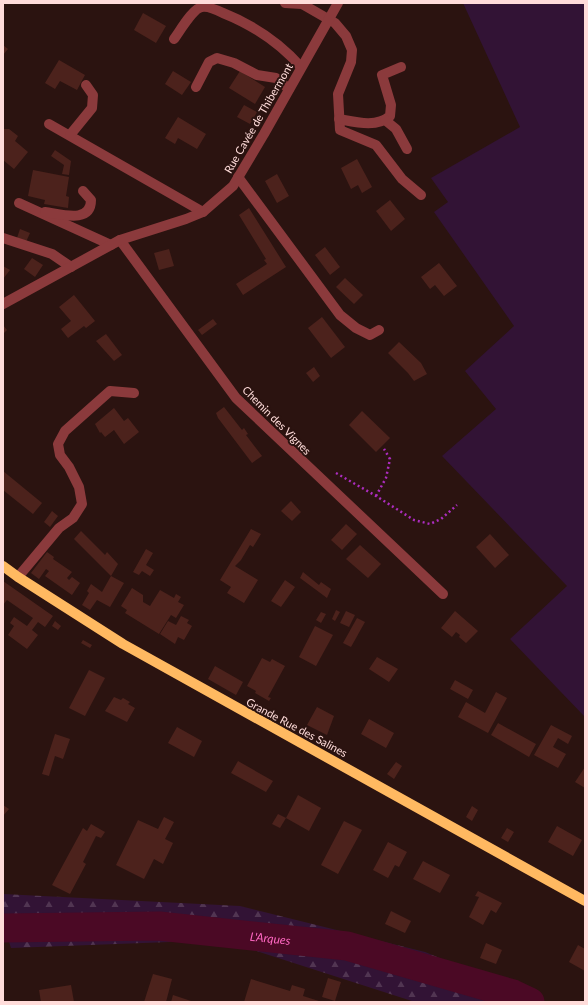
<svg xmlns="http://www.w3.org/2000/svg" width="588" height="1005" font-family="Lato,sans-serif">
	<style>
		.grass { fill: #321335 }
		.forest { fill: url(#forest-firs) }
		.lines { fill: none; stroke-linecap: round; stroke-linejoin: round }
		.river { stroke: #4b0925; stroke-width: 29 }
		.building { fill: #4c221c }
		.path { stroke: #ad2dc0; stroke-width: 2.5; stroke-dasharray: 2 3; stroke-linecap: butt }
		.minor { stroke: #8b3a3c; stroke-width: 10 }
		.major { stroke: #ffb961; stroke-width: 10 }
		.labels { text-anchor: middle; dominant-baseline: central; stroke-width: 4; stroke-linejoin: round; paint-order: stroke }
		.street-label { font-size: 11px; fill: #ffdcda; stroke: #2b1310 }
		.water-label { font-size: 12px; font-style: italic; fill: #ff68c3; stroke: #2b1310 }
	</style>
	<defs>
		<pattern id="forest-firs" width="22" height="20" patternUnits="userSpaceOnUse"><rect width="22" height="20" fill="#321335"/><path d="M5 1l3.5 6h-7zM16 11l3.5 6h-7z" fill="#513552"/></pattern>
	</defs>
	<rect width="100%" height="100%" fill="#2b1310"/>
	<polygon class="grass" points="463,3 585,3 585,717 510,639 567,586 442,456 496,409 465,371 514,326 434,212 448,202 431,178 520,127"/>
	<polygon class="forest" points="3,894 240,906 425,952 546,1002 415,1002 222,940 11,948 3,923"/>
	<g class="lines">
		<path class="river" id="s1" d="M3 928 159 926 347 946 513 994 530 1002"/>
	</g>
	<g class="building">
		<polygon points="143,13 166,26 156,43 134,30"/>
		<polygon points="3,45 8,49 3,55"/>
		<polygon points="59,60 85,75 77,90 60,81 55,89 45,83"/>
		<polygon points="173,71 191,82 182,95 165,84"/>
		<polygon points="240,71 265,87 255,104 229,88"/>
		<polygon points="244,105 257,112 250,124 237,117"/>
		<polygon points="178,117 206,134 197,149 178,138 175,144 165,138"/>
		<polygon points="3,129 9,129 18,136 15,141 28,152 14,169 3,160"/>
		<polygon points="55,150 71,161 69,175 62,174 64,165 51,156"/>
		<polygon points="357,159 372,187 362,193 358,185 351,189 341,168"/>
		<polygon points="33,170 69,177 66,196 69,197 68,208 44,204 45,200 28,196"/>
		<polygon points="277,174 289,196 277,203 265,181"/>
		<polygon points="390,200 405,219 391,231 376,211"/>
		<polygon points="249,208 286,267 243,295 236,284 267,264 264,260 266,259 239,215"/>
		<polygon points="20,229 30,233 26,242 17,238"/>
		<polygon points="325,247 340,267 330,275 315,255"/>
		<polygon points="169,249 174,266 159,270 154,253"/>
		<polygon points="32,258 43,265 35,277 24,269"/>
		<polygon points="439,263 457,286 444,296 435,285 430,289 421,277"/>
		<polygon points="3,266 10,270 3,279"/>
		<polygon points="345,278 363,295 354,304 336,287"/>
		<polygon points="74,295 95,321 86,328 84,326 68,338 61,329 71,321 59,307"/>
		<polygon points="322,317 345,347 331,358 308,328"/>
		<polygon points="213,319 217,324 202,335 198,330"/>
		<polygon points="3,325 7,330 3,334"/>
		<polygon points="106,334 122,355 114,361 96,341"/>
		<polygon points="399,342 421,363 427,374 414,381 408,373 388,353"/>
		<polygon points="314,367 320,376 313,382 306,373"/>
		<polygon points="224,407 242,430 244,428 248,434 246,435 262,456 252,463 218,418 216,413"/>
		<polygon points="114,408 124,421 128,418 139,432 124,444 114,430 105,437 101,432 100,433 95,424"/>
		<polygon points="362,411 390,438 376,452 349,425"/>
		<polygon points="3,471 42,503 33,514 3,490"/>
		<polygon points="291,501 301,512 292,521 281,511"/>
		<polygon points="52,511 58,516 50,527 44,522"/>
		<polygon points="346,524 357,534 342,550 331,540"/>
		<polygon points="251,529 261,534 253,547 250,545 241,560 235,566 258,580 244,603 227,593 231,587 220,580"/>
		<polygon points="81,531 105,555 107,552 118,564 111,576 74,539"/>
		<polygon points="490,534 509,555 495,568 476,547"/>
		<polygon points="360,545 381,564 368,578 346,559"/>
		<polygon points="146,549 153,553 146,565 154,570 150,576 142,571 139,575 133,572"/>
		<polygon points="47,552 54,557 53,559 72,572 67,578 69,580 72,577 80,583 72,595 45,576 49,571 46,569 39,579 31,573"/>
		<polygon points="303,572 319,585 321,582 331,589 327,598 300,578"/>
		<polygon points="111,576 124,583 110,607 97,600 90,610 82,605 89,593 87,591 91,584 102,592"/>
		<polygon points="285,580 295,587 281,607 271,601"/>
		<polygon points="3,581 53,616 45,627 38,622 32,630 38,635 27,649 8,635 14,626 10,623 14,617 27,626 33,618 7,600 3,605"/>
		<polygon points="132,588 143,595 143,602 150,606 160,590 174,598 176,594 181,597 178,602 184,605 176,618 171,615 159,634 125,613 127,610 121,606"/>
		<polygon points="336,610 340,612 335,621 332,619"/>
		<polygon points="346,611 355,615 349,627 340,623"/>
		<polygon points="455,611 478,631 466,643 459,637 460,635 456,632 452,637 441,628"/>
		<polygon points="321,612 326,614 321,623 316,620"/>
		<polygon points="181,616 189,620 187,623 192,626 184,640 178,637 175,644 160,634 168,621 176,625"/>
		<polygon points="357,618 365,622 351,647 343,643"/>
		<polygon points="55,621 61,626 58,630 52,626"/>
		<polygon points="315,626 333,635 316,666 299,657"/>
		<polygon points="83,640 92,645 90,648 81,643"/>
		<polygon points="377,657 398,669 389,682 369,669"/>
		<polygon points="262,658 270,662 272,659 285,666 268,697 271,698 269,701 255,693 256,691 247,686"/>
		<polygon points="215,666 243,682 236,695 208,679"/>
		<polygon points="89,670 105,678 85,716 69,708"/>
		<polygon points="455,680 473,690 468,699 450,689"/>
		<polygon points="496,692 507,698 488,733 458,717 466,702 485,713"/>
		<polygon points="114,697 121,700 123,698 130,702 128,704 135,708 127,722 105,711"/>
		<polygon points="317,707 334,716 327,735 307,725"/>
		<polygon points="369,719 394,733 386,748 361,734"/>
		<polygon points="498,723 536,744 529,757 491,735"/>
		<polygon points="551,725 572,736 568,744 558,738 553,747 566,754 558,768 534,755"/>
		<polygon points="177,727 202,741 194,757 168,743"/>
		<polygon points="55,734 70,739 63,759 55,756 49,776 42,774"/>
		<polygon points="238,761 273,781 266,792 231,773"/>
		<polygon points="396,762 402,766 394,779 387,774"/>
		<polygon points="585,767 585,788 575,782"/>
		<polygon points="298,795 321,808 309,831 286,818"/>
		<polygon points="3,805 9,809 3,816"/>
		<polygon points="472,806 478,810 472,821 466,817"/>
		<polygon points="278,814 286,818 280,828 272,824"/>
		<polygon points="164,817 174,822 165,839 173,843 163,864 154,859 144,879 116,865 138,820 158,829"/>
		<polygon points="344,821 362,830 338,874 321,865"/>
		<polygon points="91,824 105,832 101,838 96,836 83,862 86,864 70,894 52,885 83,828 87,831"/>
		<polygon points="557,826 582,840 573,856 548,842"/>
		<polygon points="507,828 514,832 508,842 501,838"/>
		<polygon points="388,842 407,852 399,867 395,865 388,878 373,870"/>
		<polygon points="423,861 450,875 440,893 413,879"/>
		<polygon points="478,891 502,903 496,913 491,910 483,925 469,917 479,897 475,896"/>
		<polygon points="391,911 411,921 405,933 385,924"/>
		<polygon points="486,943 502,950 496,964 480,958"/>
		<polygon points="578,945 585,949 585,971 569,962"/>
		<polygon points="153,974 172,979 166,1002 144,1002"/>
		<polygon points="328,978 341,982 335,1001 322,997"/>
		<polygon points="251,979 290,991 292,985 305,989 303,996 322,1002 244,1002"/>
		<polygon points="71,985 74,1002 41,1002 39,990"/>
		<polygon points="173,995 194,1002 171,1002"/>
	</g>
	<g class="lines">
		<g class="path">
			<polyline points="336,473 376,496 414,520 430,524 441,519 457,505"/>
			<polyline points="376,496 386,478 390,459 384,449"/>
		</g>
		<g class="minor">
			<polyline points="285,3 302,4 335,23 346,36 352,50 351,62 338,94 340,130 376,145 402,179 421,195"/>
			<path d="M174 39C180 31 193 8 202 7 209 6 217 10 223 13 253 25 280 43 301 67"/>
			<polyline points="196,87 209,62 217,58 234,63 257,75 276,78 289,89"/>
			<path d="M339 119C355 122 377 128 390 116L391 105 382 75 401 67"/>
			<polyline points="385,120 396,129 407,149"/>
			<polyline points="49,124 203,212"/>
			<polyline points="70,135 92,108 93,95 86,85"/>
			<polyline points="238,177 340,315 356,328 370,335 379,330"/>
			<polyline points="19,203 111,245"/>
			<path d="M45 212C61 214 91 224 91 200L83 191"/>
			<polyline points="3,238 52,254 71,267"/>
			<polyline points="120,240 236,398 443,594"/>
			<polyline points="3,304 120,240 186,219 203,212 233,186 264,134 338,3"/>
			<polyline points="18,577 59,528 73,518 82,504 79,487 69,467 60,455 58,444 65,431 110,391 134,393"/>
		</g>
		<polyline class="major" points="3,566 18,577 123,644 585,901"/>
	</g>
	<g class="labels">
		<g class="street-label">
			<text transform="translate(258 118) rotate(-60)">Rue Cavée de Thibermont</text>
			<text transform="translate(277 420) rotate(45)">Chemin des Vignes</text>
			<text transform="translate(297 727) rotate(28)">Grande Rue des Salines</text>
		</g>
		<g class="water-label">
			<text stroke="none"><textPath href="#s1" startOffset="268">L'Arques</textPath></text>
		</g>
	</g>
	<rect width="588" height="1005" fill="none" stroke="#ffdcda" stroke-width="8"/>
</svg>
